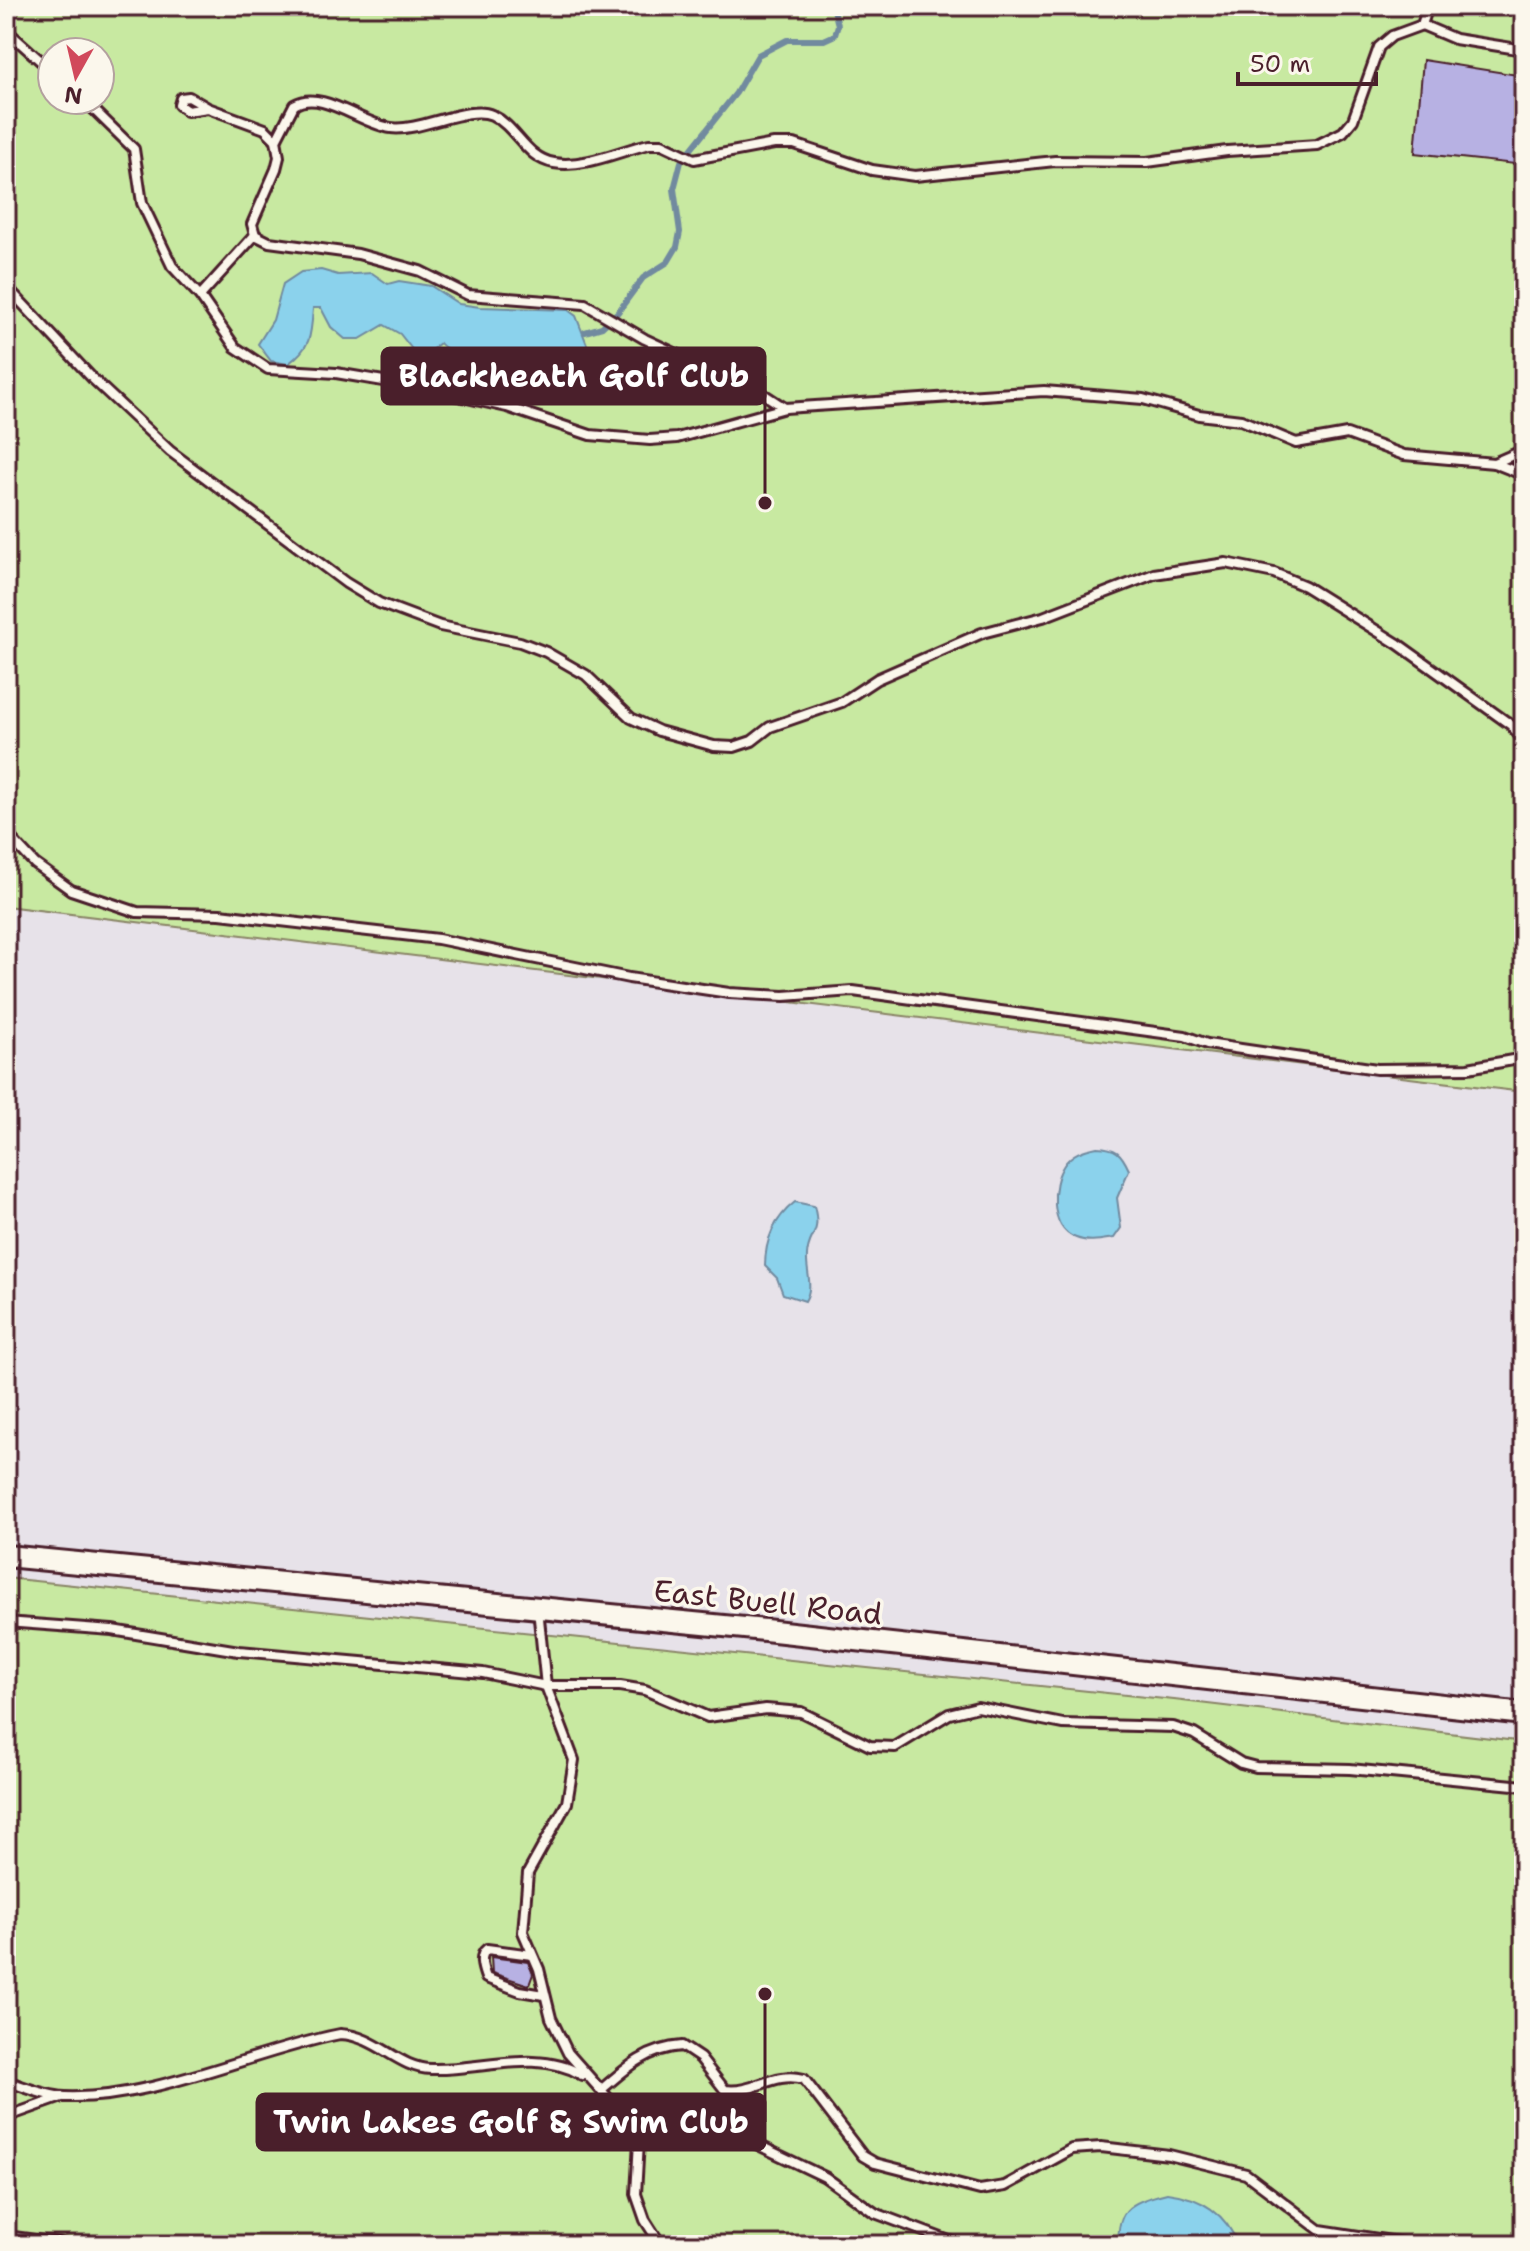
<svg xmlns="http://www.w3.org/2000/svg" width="1530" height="2251" font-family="'Shantell Sans',sans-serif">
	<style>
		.green { fill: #c8e9a1; stroke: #898466; stroke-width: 2; fill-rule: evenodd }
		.water { fill: #8bd2ec; stroke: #718a9f; stroke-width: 2 }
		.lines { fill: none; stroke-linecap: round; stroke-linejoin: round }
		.stream { stroke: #718a9f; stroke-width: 6 }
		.building { fill: #b7b1e3; stroke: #4a1f2b; stroke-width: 2 }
		.service-casing { stroke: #4a1f2b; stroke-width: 14 }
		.tertiary-casing { stroke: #4a1f2b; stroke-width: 26 }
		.service { stroke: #fbf7ec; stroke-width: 8 }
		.tertiary { stroke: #fbf7ec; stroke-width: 20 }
		.labels { text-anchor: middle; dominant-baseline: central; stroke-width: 7; stroke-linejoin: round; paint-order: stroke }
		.street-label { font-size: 30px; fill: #4a1f2b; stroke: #fbf7ec }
		.leader { fill: none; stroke: #4a1f2b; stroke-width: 3 }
		.callout-dot { fill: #4a1f2b; stroke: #fbf7ec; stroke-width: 3 }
		.callout { fill: #4a1f2b; stroke: #4a1f2b; stroke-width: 3 }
		.callout-label { font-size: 32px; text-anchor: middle; font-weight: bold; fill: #fff }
	</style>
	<rect width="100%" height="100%" fill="#e7e2e9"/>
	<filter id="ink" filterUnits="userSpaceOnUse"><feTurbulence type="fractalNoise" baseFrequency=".0125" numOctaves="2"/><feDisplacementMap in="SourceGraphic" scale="16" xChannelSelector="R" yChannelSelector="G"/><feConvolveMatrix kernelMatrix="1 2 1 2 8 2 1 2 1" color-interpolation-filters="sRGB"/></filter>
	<g filter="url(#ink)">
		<g class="green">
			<path d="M6 6H1524V1092L6 906ZM52 52H100V100H52Z"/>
			<polygon points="6,1578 1174,1700 1524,1742 1524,2245 6,2245"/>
		</g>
		<g class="water">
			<path d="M321 270 338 275 372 273 388 284 399 281 431 286 459 304 480 307 568 310 576 316 588 347C573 353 558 370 539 373 519 376 451 357 440 343L429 352 415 353 400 334 384 325 360 339H345L331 327 321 308H313C311 337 311 347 288 364L271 361 258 344 273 320 283 284 301 272Z"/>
			<path d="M1097 1147C1116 1148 1121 1152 1129 1170L1117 1198 1121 1228 1114 1238C1101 1240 1088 1243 1076 1238 1049 1229 1051 1184 1064 1165 1072 1153 1083 1150 1097 1147Z"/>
			<path d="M795 1202 814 1206C822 1236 808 1233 807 1256 806 1273 814 1286 805 1301L783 1294 777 1278 765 1266C765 1240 775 1218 795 1202Z"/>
			<path d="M1167 2193C1200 2197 1226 2213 1238 2245H1119C1115 2206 1136 2201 1167 2193Z"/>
		</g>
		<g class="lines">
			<polyline class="stream" points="585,332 602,327 618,312 643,278 668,262 677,247 680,232 674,189 681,162 736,93 758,55 787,40 824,40 835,35 838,25 833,6"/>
		</g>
		<g class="building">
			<polygon points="1423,60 1524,76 1524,165 1415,153"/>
			<polygon points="491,1957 528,1962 533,1974 529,1985 492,1973"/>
		</g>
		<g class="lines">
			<g class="service-casing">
				<g id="service">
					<polyline points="1422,25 1455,39 1524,50"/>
					<polyline points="6,30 52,71"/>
					<polyline points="84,100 134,149 142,203 172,266 200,296 235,347 268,369 336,373 413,386 507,407 590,435 650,440 677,438 785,408 1044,391 1143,399 1199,415 1241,420 1296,443 1347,434 1404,455 1494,463 1524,475"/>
					<polyline points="208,108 189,97 181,98 179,105 187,111 208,108 265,129 276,140 279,157 276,169 252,224 255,235"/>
					<path d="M276 140 294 105C321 88 361 124 391 128 420 132 469 104 492 115 517 127 525 158 554 163 585 168 619 151 649 144H662L694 159 774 144H794L872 170 915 176 1055 161 1147 162 1227 151 1317 145 1343 132 1353 120 1379 47 1392 36 1422 25 1428 6"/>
					<polyline points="6,286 93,379 170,451 346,583 379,603 440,626 520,642 546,652 586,675 631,718 659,731 714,746 734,747 752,741 770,727 842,702 877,679 982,633 1043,617 1154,574 1226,563 1274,573 1305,586 1398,644 1511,725 1524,741"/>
					<polyline points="200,296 255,235 269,242 358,254 420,271 468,295 585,304 645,339 765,395 785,408"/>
					<polyline points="1494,463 1524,450"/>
					<polyline points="6,833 35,864 71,890 137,912 220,914 438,939 629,978 729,993 784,996 853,991 1185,1036 1207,1044 1377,1069 1468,1068 1524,1058"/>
					<polyline points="538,1609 546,1686 574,1760 567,1803 528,1873 523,1932 539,1969 551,2018 568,2053 629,2122 639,2141 636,2194 645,2220 661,2245"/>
					<polyline points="6,1622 112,1630 239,1651 483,1673 546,1686 620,1686 645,1690 708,1717 766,1709 801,1712 870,1746 895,1747 949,1714 978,1707 1063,1724 1173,1727 1194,1734 1241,1763 1256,1767 1350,1769 1524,1786"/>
					<path d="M532 1955 487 1949C478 1956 483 1969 486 1978L520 1991 544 1995"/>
					<path d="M6 2081C25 2087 45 2096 65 2097 155 2100 253 2051 340 2034 378 2036 397 2068 431 2069 479 2071 538 2048 582 2075"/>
					<path d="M601 2090C626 2068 648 2048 682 2046L700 2058 725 2090C755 2094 772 2071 804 2079L863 2156 875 2163 980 2190 1005 2186 1072 2149 1101 2147 1169 2155 1246 2174 1320 2230 1417 2245"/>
					<polyline points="6,2117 62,2097"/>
					<polyline points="629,2122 682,2126 752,2142 825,2177 875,2213 960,2245"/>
					<polyline points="6,2236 74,2245"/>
				</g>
			</g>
			<g class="tertiary-casing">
				<polyline id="tertiary" points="6,1556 765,1630 1524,1714"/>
			</g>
			<use href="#service" class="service"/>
			<use href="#tertiary" class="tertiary"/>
		</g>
	</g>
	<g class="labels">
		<g class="street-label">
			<text transform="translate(768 1602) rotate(6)">East Buell Road</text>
		</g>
	</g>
	<path class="leader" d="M765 503L765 376M765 1994L765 2122"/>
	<g class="callout-dot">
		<circle cx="765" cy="503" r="8"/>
		<circle cx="765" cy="1994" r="8"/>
	</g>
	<g class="callout">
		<rect x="382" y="348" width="383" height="56" rx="8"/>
		<rect x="257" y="2094" width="508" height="56" rx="8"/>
	</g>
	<g class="callout-label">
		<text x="574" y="387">Blackheath Golf Club</text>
		<text x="511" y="2133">Twin Lakes Golf &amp; Swim Club</text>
	</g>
	<rect width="1530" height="2251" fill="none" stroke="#fbf7ec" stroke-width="32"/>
	<rect x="16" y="16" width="1498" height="2219" fill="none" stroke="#4a1f2b" stroke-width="3" filter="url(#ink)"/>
	<g transform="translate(76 76) rotate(188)"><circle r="38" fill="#fbf7ec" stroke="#b4a19f" stroke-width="2"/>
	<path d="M0-6L14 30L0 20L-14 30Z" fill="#d1495b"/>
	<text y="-12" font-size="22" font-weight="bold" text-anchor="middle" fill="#4a1f2b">N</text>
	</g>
	<path d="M1238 72v12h138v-12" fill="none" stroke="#4a1f2b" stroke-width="4"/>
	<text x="1250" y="72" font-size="24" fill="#4a1f2b" stroke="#fbf7ec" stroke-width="6" paint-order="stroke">50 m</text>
</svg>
